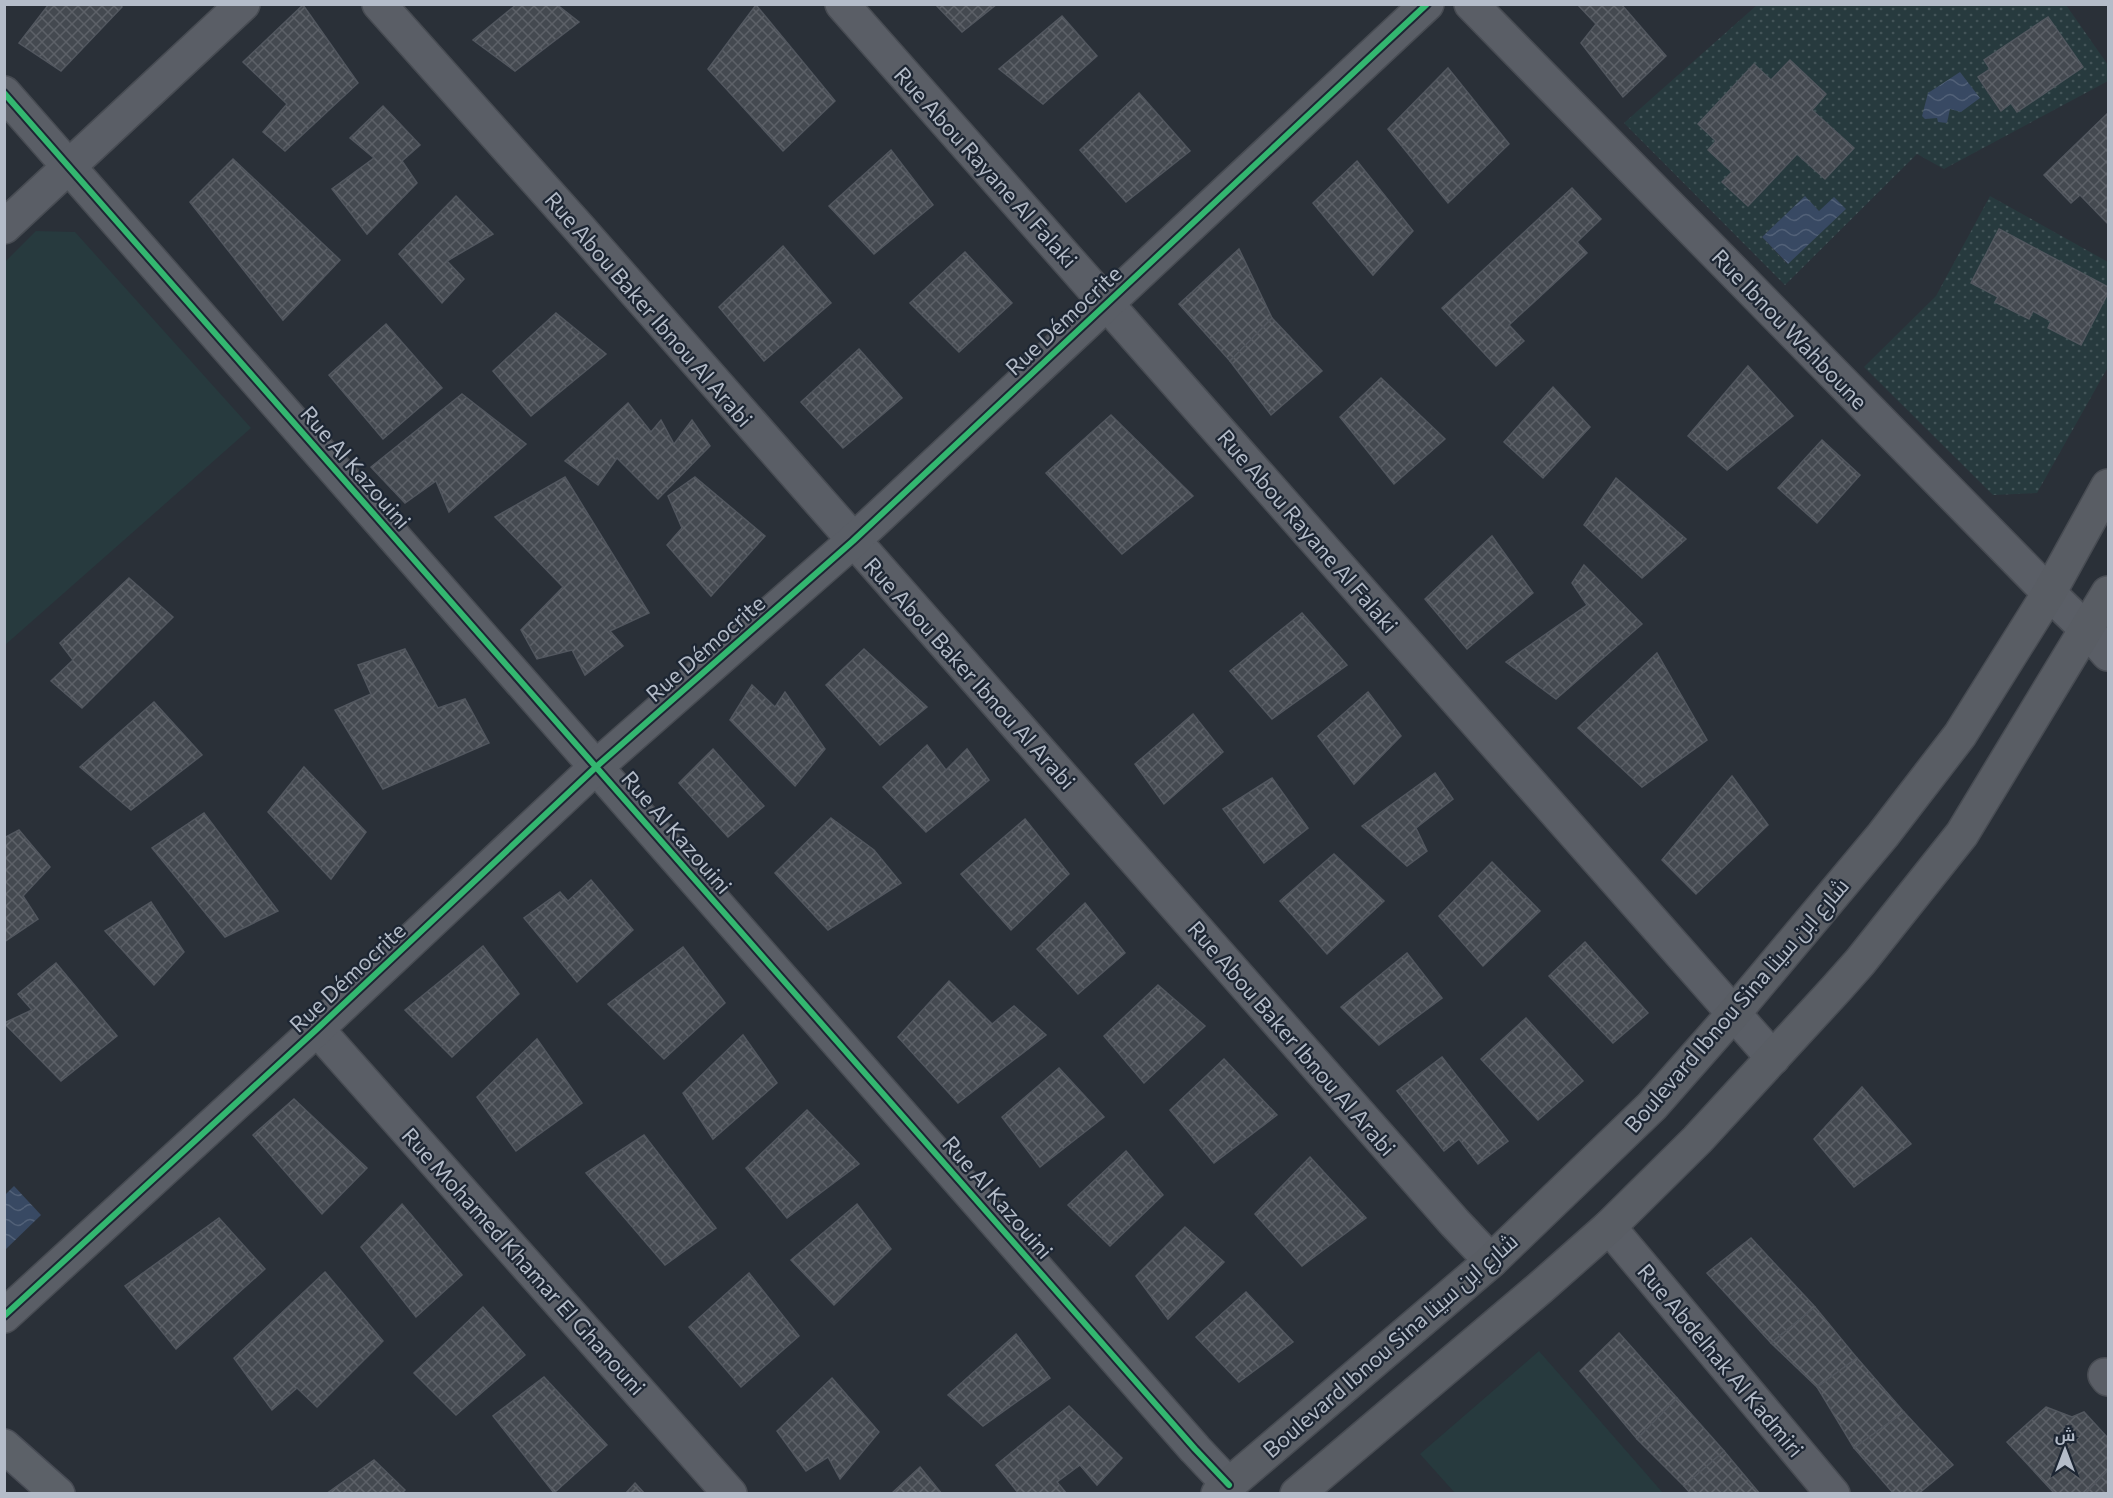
<svg xmlns="http://www.w3.org/2000/svg" width="2113" height="1498" font-family="Commissioner,Cairo,sans-serif">
	<style>
		.green { fill: #273a3e }
		.garden { fill: url(#garden-dots); fill-rule: evenodd }
		.water { fill: url(#water-waves) }
		.building { fill: url(#building-cross-hatch); stroke: #52575f; stroke-width: 1.5 }
		.lines { fill: none; stroke-linecap: round; stroke-linejoin: round }
		.street-casing { stroke: #484c53; stroke-width: 36 }
		.secondary-casing { stroke: #484c53; stroke-width: 36 }
		.primary-casing { stroke: #484c55; stroke-width: 36 }
		.street { stroke: #5a5e66; stroke-width: 33 }
		.secondary { stroke: #595d64; stroke-width: 33 }
		.primary { stroke: #5c6168; stroke-width: 33 }
		.cycleway-casing { stroke: #1d2633; stroke-width: 10 }
		.cycleway { stroke: #33b770; stroke-width: 6 }
		.labels { text-anchor: middle; dominant-baseline: central; stroke-width: 4.5; stroke-linejoin: round; paint-order: stroke }
		.street-label { font-size: 22px; fill: #b4bcc9; stroke: #1d2633 }
	</style>
	<defs>
		<pattern id="garden-dots" width="8" height="8" patternUnits="userSpaceOnUse" patternTransform="scale(1.5)"><rect width="8" height="8" fill="#273a3e"/><path d="M2 2h.1M6 6h.1" fill="none" stroke="#445559" stroke-width="1.8" stroke-linecap="round"/></pattern>
		<pattern id="water-waves" width="16" height="10" patternUnits="userSpaceOnUse" patternTransform="scale(1.5)"><rect width="16" height="10" fill="#384963"/><path d="M0 5q4-4 8 0t8 0" fill="none" stroke="#526178"/></pattern>
		<pattern id="building-cross-hatch" width="8" height="8" patternUnits="userSpaceOnUse" patternTransform="scale(1.5)"><rect width="8" height="8" fill="#444950"/><path d="M0 0l8 8M0 8l8-8" fill="none" stroke="#5d6168"/></pattern>
	</defs>
	<rect width="100%" height="100%" fill="#2a3038"/>
	<g class="green">
		<polygon points="36,231 75,232 251,428 5,645 5,262"/>
		<polygon points="1539,1351 1663,1493 1455,1493 1420,1454"/>
	</g>
	<g class="garden">
		<path d="M1757 5H2066L2108 65V81L1944 169 1917 154 1785 285 1624 123ZM1790 61 1826 94 1812 110 1854 148 1825 179 1797 154 1748 206 1723 183 1732 172 1708 150 1716 141 1698 124 1754 64 1771 80ZM2082 67 2017 112 2011 103 2000 111 1978 78 1990 69ZM1805 197 1820 212 1787 264 1762 237Z"/>
		<polygon points="1990,196 2108,262 2108,287 1999,229 1971,282 1998,297 1996,302 2028,319 2033,311 2051,321 2048,328 2081,345 2108,293 2108,367 2037,493 1993,495 1864,367 1936,296"/>
	</g>
	<g class="water">
		<polygon points="1960,72 1980,98 1961,112 1950,109 1947,123 1938,122 1937,118 1925,119 1922,116 1928,93"/>
		<polygon points="1805,196 1819,211 1834,197 1846,209 1788,264 1762,237"/>
		<polygon points="14,1186 41,1215 5,1250 5,1195"/>
	</g>
	<g class="building">
		<polygon points="49,4 120,4 122,7 61,71 19,43"/>
		<polygon points="517,4 556,4 579,22 515,71 473,40"/>
		<polygon points="935,4 997,4 962,32"/>
		<polygon points="1577,4 1621,4 1666,56 1623,97 1581,43 1596,24"/>
		<polygon points="303,5 358,83 285,151 263,132 287,104 243,62"/>
		<polygon points="756,5 835,101 783,151 708,69"/>
		<polygon points="1062,16 1097,56 1043,104 999,69"/>
		<polygon points="2048,17 2083,67 2017,112 2011,103 2001,111 1978,77 1990,69 1984,60"/>
		<polygon points="1790,60 1826,94 1812,110 1854,148 1825,179 1797,154 1748,206 1722,182 1732,172 1708,150 1716,141 1698,124 1754,64 1771,80"/>
		<polygon points="1448,68 1509,144 1448,203 1388,129"/>
		<polygon points="1139,93 1190,151 1126,202 1080,150"/>
		<polygon points="383,106 420,145 402,161 417,183 367,234 332,189 374,158 350,138"/>
		<polygon points="2108,113 2108,224 2080,195 2071,203 2044,175"/>
		<polygon points="891,150 933,205 874,254 829,206"/>
		<polygon points="233,159 340,260 283,320 190,202"/>
		<polygon points="1357,161 1413,231 1373,275 1313,203"/>
		<polygon points="1572,188 1601,219 1577,242 1587,253 1509,325 1524,341 1496,366 1442,308"/>
		<polygon points="456,196 493,234 447,261 464,279 442,303 399,254"/>
		<polygon points="1999,229 2108,287 2108,293 2081,345 2048,328 2051,321 2033,311 2029,319 1995,302 1998,297 1971,283"/>
		<polygon points="783,246 831,303 764,361 719,307"/>
		<polygon points="1239,249 1272,318 1230,361 1179,304"/>
		<polygon points="965,252 1012,303 959,352 910,303"/>
		<polygon points="556,313 606,354 531,416 493,371"/>
		<polygon points="1272,318 1322,371 1271,415 1230,361"/>
		<polygon points="386,324 442,388 383,439 329,375"/>
		<polygon points="859,349 902,398 843,448 801,402"/>
		<polygon points="1748,366 1793,416 1727,470 1688,436"/>
		<polygon points="1381,378 1445,439 1394,484 1340,417"/>
		<polygon points="1553,387 1590,427 1543,478 1504,442"/>
		<polygon points="462,394 526,444 449,512 436,481 405,503 371,467"/>
		<polygon points="628,403 651,432 661,420 674,444 692,420 710,446 658,499 617,458 598,485 565,461"/>
		<polygon points="1111,415 1193,496 1122,554 1046,473"/>
		<polygon points="1822,440 1860,475 1817,523 1778,488"/>
		<polygon points="565,477 649,613 610,631 623,646 585,675 572,650 537,659 521,630 563,587 495,517"/>
		<polygon points="695,477 765,536 711,596 667,545 682,528 668,496"/>
		<polygon points="1616,478 1686,539 1642,578 1584,525"/>
		<polygon points="1492,536 1533,593 1467,649 1425,599"/>
		<polygon points="1584,565 1642,624 1556,699 1506,662 1587,605 1572,583"/>
		<polygon points="129,578 173,617 82,708 51,681 73,660 60,643"/>
		<polygon points="1302,613 1347,665 1272,719 1230,671"/>
		<polygon points="405,649 438,708 465,699 489,743 383,789 335,710 371,694 358,665"/>
		<polygon points="864,649 927,707 880,745 826,685"/>
		<polygon points="1657,653 1707,740 1642,787 1578,728"/>
		<polygon points="752,685 775,707 785,692 825,749 795,786 730,720"/>
		<polygon points="1368,692 1401,736 1354,784 1318,736"/>
		<polygon points="154,702 202,755 131,810 80,767"/>
		<polygon points="1193,714 1223,752 1164,804 1135,764"/>
		<polygon points="927,745 946,770 967,749 989,780 926,832 883,787"/>
		<polygon points="713,749 764,806 728,837 679,783"/>
		<polygon points="304,767 366,832 331,879 268,812"/>
		<polygon points="1435,773 1453,799 1416,828 1427,851 1407,866 1362,826"/>
		<polygon points="1732,776 1768,825 1696,894 1662,860"/>
		<polygon points="1272,778 1308,828 1264,863 1223,809"/>
		<polygon points="204,813 278,911 225,937 152,848"/>
		<polygon points="831,818 874,850 901,883 828,930 775,873"/>
		<polygon points="1025,819 1069,874 1011,930 961,874"/>
		<polygon points="19,830 50,867 23,896 38,919 4,942 4,838"/>
		<polygon points="1334,854 1384,901 1327,954 1280,901"/>
		<polygon points="1492,862 1540,911 1483,966 1439,916"/>
		<polygon points="591,880 633,930 577,982 524,918 560,892 568,901"/>
		<polygon points="151,902 184,952 154,985 105,931"/>
		<polygon points="1085,903 1125,953 1078,994 1037,949"/>
		<polygon points="1585,942 1648,1013 1613,1043 1549,976"/>
		<polygon points="483,946 519,994 452,1057 405,1010"/>
		<polygon points="683,947 725,1003 664,1059 608,1004"/>
		<polygon points="1407,953 1442,998 1379,1045 1341,1007"/>
		<polygon points="56,963 117,1036 61,1081 4,1023 32,1010 18,994"/>
		<polygon points="949,981 992,1024 1014,1006 1046,1035 958,1103 898,1037"/>
		<polygon points="1158,985 1205,1026 1144,1083 1104,1036"/>
		<polygon points="1526,1018 1583,1081 1538,1120 1481,1059"/>
		<polygon points="743,1035 777,1083 713,1139 683,1093"/>
		<polygon points="537,1039 582,1103 516,1151 477,1097"/>
		<polygon points="1442,1057 1508,1141 1478,1164 1459,1139 1444,1151 1397,1091"/>
		<polygon points="1224,1059 1277,1115 1214,1163 1170,1110"/>
		<polygon points="1059,1068 1104,1117 1040,1167 1002,1117"/>
		<polygon points="1862,1087 1911,1144 1854,1187 1814,1139"/>
		<polygon points="294,1099 367,1168 322,1214 253,1135"/>
		<polygon points="807,1110 859,1164 787,1218 746,1168"/>
		<polygon points="644,1135 716,1228 665,1265 586,1173"/>
		<polygon points="1126,1151 1163,1195 1110,1246 1068,1205"/>
		<polygon points="1310,1157 1366,1218 1302,1266 1255,1214"/>
		<polygon points="402,1204 462,1275 416,1317 361,1247"/>
		<polygon points="857,1204 891,1249 834,1305 791,1260"/>
		<polygon points="219,1218 265,1269 176,1349 125,1286"/>
		<polygon points="1185,1227 1224,1262 1168,1319 1136,1276"/>
		<polygon points="1751,1238 1815,1307 1771,1343 1707,1273"/>
		<polygon points="325,1272 383,1341 317,1407 297,1388 272,1410 234,1358"/>
		<polygon points="749,1273 799,1336 741,1387 689,1327"/>
		<polygon points="1246,1292 1293,1342 1239,1382 1196,1337"/>
		<polygon points="483,1307 525,1355 456,1415 414,1373"/>
		<polygon points="1815,1307 1857,1358 1817,1387 1771,1343"/>
		<polygon points="1619,1333 1677,1398 1637,1439 1580,1371"/>
		<polygon points="1016,1334 1050,1378 983,1426 948,1395"/>
		<polygon points="1857,1358 1904,1412 1854,1448 1817,1387"/>
		<polygon points="544,1377 607,1445 554,1493 493,1416"/>
		<polygon points="832,1378 879,1432 840,1479 828,1457 806,1471 777,1431"/>
		<polygon points="1677,1398 1724,1451 1684,1486 1637,1439"/>
		<polygon points="1069,1406 1122,1458 1097,1485 1080,1465 1057,1482 1067,1494 1019,1494 996,1465"/>
		<polygon points="2046,1407 2072,1417 2084,1412 2108,1438 2108,1470 2085,1494 2055,1494 2007,1442"/>
		<polygon points="1904,1412 1953,1465 1918,1494 1894,1494 1854,1448"/>
		<polygon points="1724,1451 1760,1494 1691,1494 1684,1486"/>
		<polygon points="374,1460 405,1490 401,1494 326,1494"/>
		<polygon points="920,1467 942,1494 891,1494"/>
		<polygon points="2108,1470 2108,1494 2085,1494"/>
		<polygon points="635,1483 645,1494 625,1494"/>
	</g>
	<g class="lines">
		<g class="street-casing">
			<g id="street">
				<polyline points="379,4 579,228 1455,1223 1491,1261"/>
				<polyline points="842,4 1773,1058"/>
				<polyline points="1471,4 2049,593 2087,630 2108,654"/>
				<polyline points="4,93 1195,1449 1229,1485"/>
				<polyline points="4,227 243,4"/>
				<polyline points="317,1029 730,1494"/>
				<polyline points="1609,1227 1833,1494"/>
				<polyline points="4,1316 317,1029 596,767 853,541 1427,4"/>
				<polyline points="2105,1375 2108,1379"/>
			</g>
		</g>
		<g class="secondary-casing">
			<g id="secondary">
				<polyline points="1218,1494 1491,1261 1652,1106 1734,1013 1883,835 1960,735 2049,593 2108,486"/>
				<polyline points="1297,1494 1540,1288 1609,1227 1697,1140 1836,989 1860,962 1962,834 2108,593"/>
			</g>
		</g>
		<g class="primary-casing">
			<polyline id="primary" points="4,1446 58,1494"/>
		</g>
		<use href="#street" class="street"/>
		<use href="#secondary" class="secondary"/>
		<use href="#primary" class="primary"/>
		<g class="cycleway-casing">
			<g id="cycleway">
				<polyline points="4,93 1195,1449 1229,1485"/>
				<polyline points="4,1316 317,1029 596,767 853,541 1427,4"/>
			</g>
		</g>
		<use href="#cycleway" class="cycleway"/>
	</g>
	<g class="labels">
		<g class="street-label">
			<text transform="translate(986 167) rotate(48)">Rue Abou Rayane Al Falaki</text>
			<text transform="translate(649 309) rotate(49)">Rue Abou Baker Ibnou Al Arabi</text>
			<text transform="translate(1063 320) rotate(-43)">Rue Démocrite</text>
			<text transform="translate(1790 329) rotate(46)">Rue Ibnou Wahboune</text>
			<text transform="translate(356 467) rotate(49)">Rue Al Kazouini</text>
			<text transform="translate(1308 531) rotate(49)">Rue Abou Rayane Al Falaki</text>
			<text transform="translate(705 648) rotate(-41)">Rue Démocrite</text>
			<text transform="translate(970 673) rotate(48)">Rue Abou Baker Ibnou Al Arabi</text>
			<text transform="translate(677 832) rotate(49)">Rue Al Kazouini</text>
			<text transform="translate(347 977) rotate(-43)">Rue Démocrite</text>
			<text transform="translate(1736 1005) rotate(-49)">Boulevard Ibnou Sina شارع ابن سينا</text>
			<text transform="translate(1292 1038) rotate(49)">Rue Abou Baker Ibnou Al Arabi</text>
			<text transform="translate(998 1197) rotate(49)">Rue Al Kazouini</text>
			<text transform="translate(524 1261) rotate(48)">Rue Mohamed Khamar El Ghanouni</text>
			<text transform="translate(1390 1345) rotate(-41)">Boulevard Ibnou Sina شارع ابن سينا</text>
			<text transform="translate(1721 1360) rotate(50)">Rue Abdelhak Al Kadmiri</text>
		</g>
	</g>
	<rect width="2113" height="1498" fill="none" stroke="#b4bcc9" stroke-width="12"/>
	<g transform="translate(2065 1450)" stroke="#1d2633" stroke-width="4.5" paint-order="stroke">
	<path d="M0-4.5L10 22L0 15L-10 22Z" fill="#b4bcc9"/>
	<text y="-9" font-size="16" font-weight="bold" text-anchor="middle" fill="#b4bcc9">ش</text>
	</g>
</svg>
